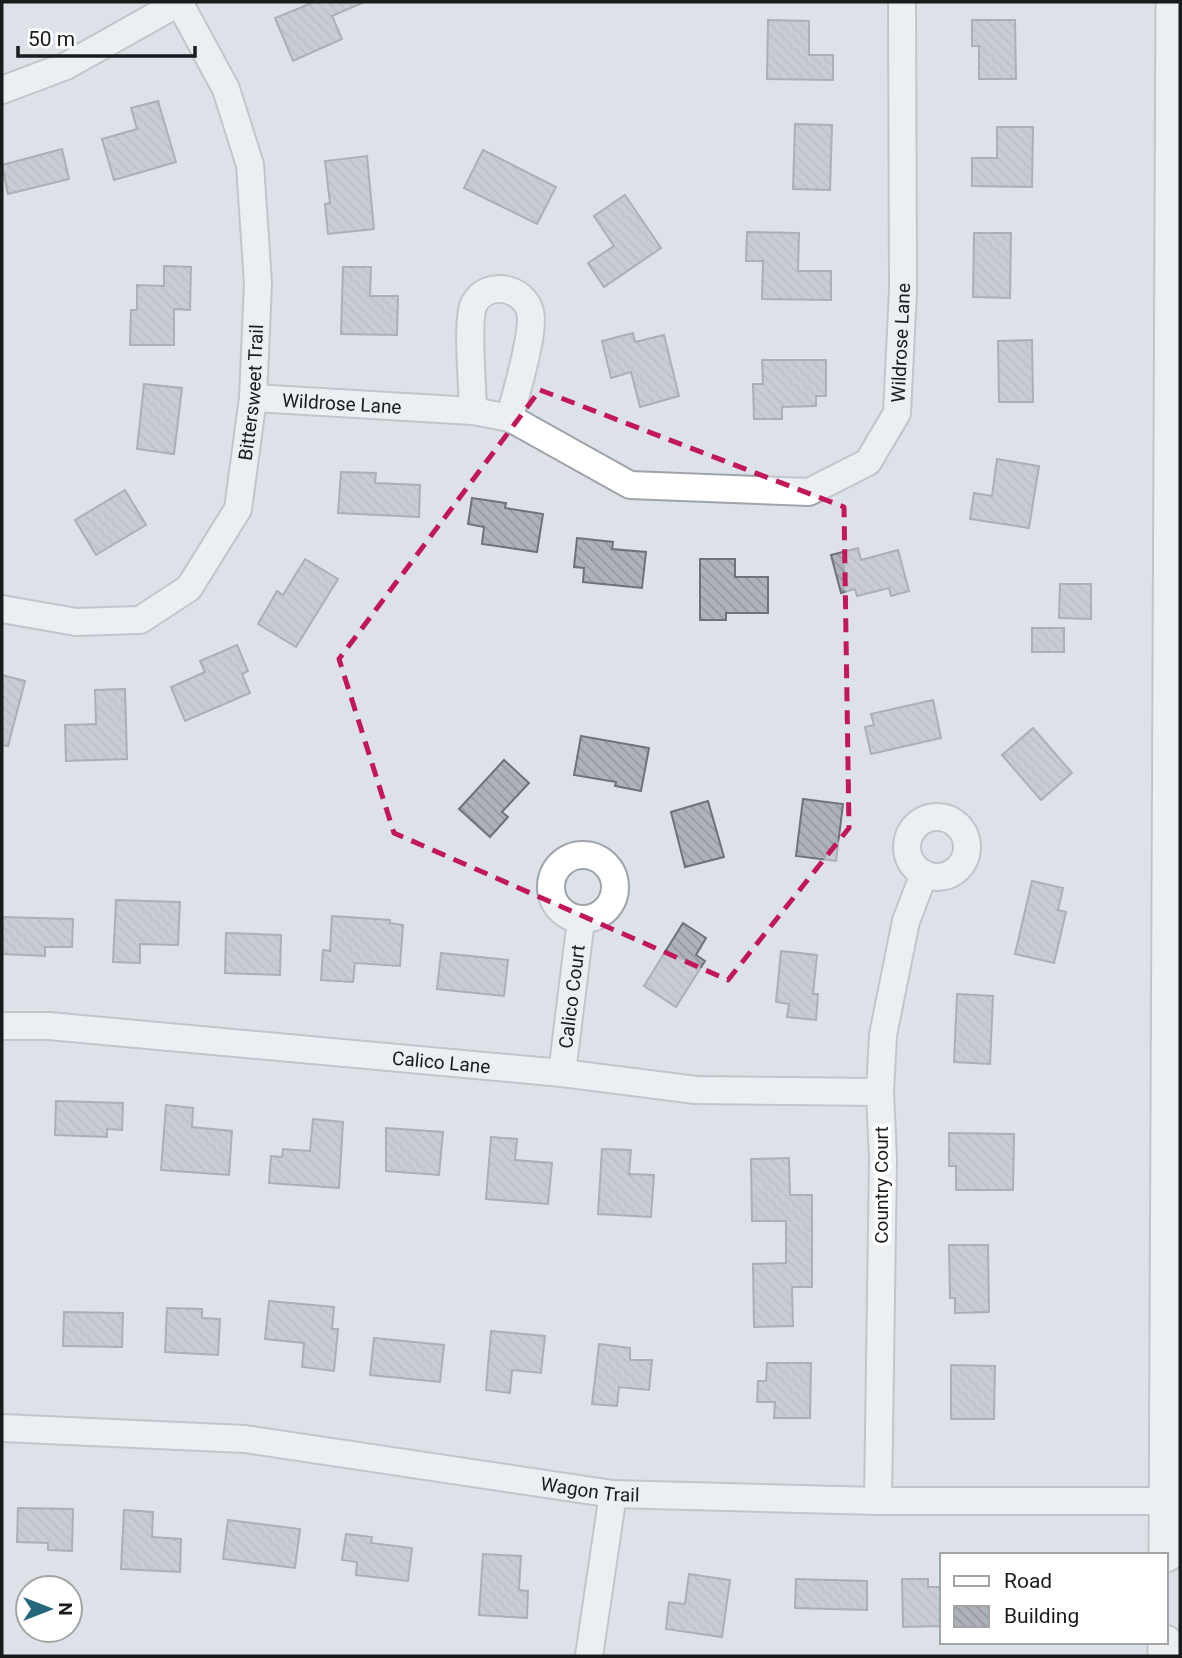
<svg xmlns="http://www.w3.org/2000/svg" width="1182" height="1658" font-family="Roboto,sans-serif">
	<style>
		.building { fill: url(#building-back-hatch); stroke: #6d7377; stroke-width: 2 }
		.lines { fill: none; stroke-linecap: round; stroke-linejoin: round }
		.minor-casing { stroke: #9ea4a9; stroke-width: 30 }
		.tertiary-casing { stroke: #9ea4a9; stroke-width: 37 }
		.minor { stroke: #fff; stroke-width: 26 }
		.tertiary { stroke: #fff; stroke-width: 33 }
		.marked { fill: none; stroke: #c2185b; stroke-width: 5; stroke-dasharray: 14 9; stroke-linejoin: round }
		.labels { text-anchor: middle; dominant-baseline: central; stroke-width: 7; stroke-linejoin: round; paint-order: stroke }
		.street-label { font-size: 19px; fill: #191b1d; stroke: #fff }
	</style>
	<defs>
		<pattern id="building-back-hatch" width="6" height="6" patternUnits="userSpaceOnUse" patternTransform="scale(1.75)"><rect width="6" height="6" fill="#adb3b8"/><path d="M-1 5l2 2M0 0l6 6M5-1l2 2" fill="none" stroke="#94999e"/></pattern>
	</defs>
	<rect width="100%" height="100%" fill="#dce2e8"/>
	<g class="building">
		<polygon points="314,2 364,2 332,16 342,39 293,61 275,18"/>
		<polygon points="768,20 809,21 809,55 833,55 833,80 767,79"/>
		<polygon points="972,20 1015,20 1016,79 979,79 979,46 972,46"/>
		<polygon points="158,101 176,162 114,180 102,139 137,129 131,108"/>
		<polygon points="795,124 832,125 830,190 793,189"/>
		<polygon points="997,127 1033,127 1032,187 972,186 972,158 997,158"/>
		<polygon points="62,149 69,179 8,194 2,165"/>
		<polygon points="483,150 556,187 537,224 464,188"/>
		<polygon points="367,156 374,229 328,234 325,204 330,203 325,161"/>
		<polygon points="625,195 661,248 604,287 588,263 614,246 594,216"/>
		<polygon points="747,232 799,233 798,271 831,271 831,300 762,299 763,261 746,261"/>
		<polygon points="974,233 1011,233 1010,298 973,297"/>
		<polygon points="164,266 191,267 190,310 174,309 174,345 130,345 131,310 137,310 137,285 164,286"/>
		<polygon points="343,267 371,267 370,296 398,296 397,335 341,334"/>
		<polygon points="633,333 635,342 664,335 679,396 640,407 631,372 611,378 602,341"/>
		<polygon points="1032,340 1033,402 999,402 998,341"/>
		<polygon points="762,360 826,360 826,396 816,396 816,406 782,407 782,419 754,419 753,384 763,384"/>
		<polygon points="144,384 182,388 174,454 137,449"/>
		<polygon points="997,459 1039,466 1029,528 970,519 974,493 992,496"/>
		<polygon points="341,472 376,473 375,483 420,485 419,517 338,513"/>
		<polygon points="125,490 146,525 96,555 75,520"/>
		<polygon points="472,498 506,503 505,508 543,514 537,552 482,544 484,527 468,524"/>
		<polygon points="577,538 613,542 612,549 646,552 642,588 583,582 584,568 574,567"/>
		<polygon points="858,548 861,560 898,550 909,591 891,596 889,588 857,596 855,589 841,593 831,555"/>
		<polygon points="305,559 338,579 296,647 258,624 277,591 283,595"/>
		<polygon points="700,559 735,559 735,577 768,577 768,613 726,613 726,620 700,620"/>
		<polygon points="1060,584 1091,584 1091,619 1059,618"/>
		<rect x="1032" y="628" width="32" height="24"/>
		<polygon points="237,645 248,671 242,674 250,693 185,721 171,687 205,672 200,661"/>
		<polygon points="2,675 25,681 8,746 2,745"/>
		<polygon points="125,689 127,759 66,761 65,725 96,724 95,690"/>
		<polygon points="933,700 941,738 871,754 865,727 874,725 871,714"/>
		<polygon points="1033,728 1072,773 1041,800 1002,755"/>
		<polygon points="581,736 649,748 641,791 615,786 616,782 574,775"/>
		<polygon points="504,760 529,783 502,812 508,817 490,837 459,809"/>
		<polygon points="803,799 843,804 836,861 796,856"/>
		<polygon points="708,801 724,857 685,867 671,812"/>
		<polygon points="1032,881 1063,888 1058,910 1066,912 1054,963 1015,954"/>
		<polygon points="116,900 180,902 178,945 140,944 140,963 113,962"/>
		<polygon points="332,916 390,920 390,923 403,925 400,966 355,963 353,982 321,980 323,950 330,951"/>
		<polygon points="2,917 73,919 72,947 45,947 45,956 2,954"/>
		<polygon points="683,923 706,938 696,955 705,961 676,1007 644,986"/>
		<polygon points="226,933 281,935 280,975 225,973"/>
		<polygon points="781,951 817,955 813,994 818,994 816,1020 787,1017 789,1004 776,1002"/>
		<polygon points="441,953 508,960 504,996 437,989"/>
		<polygon points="957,994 993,996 990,1064 954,1062"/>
		<polygon points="56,1101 123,1103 122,1130 107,1129 107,1137 55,1135"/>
		<polygon points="166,1105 193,1108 192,1127 232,1131 229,1175 161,1170"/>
		<polygon points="313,1119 343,1122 339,1188 269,1183 271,1156 282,1157 283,1149 310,1151"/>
		<polygon points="386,1128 443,1132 439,1175 386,1171"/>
		<polygon points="949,1133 1014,1134 1013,1190 956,1190 956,1166 949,1166"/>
		<polygon points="491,1137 517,1139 515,1160 552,1163 548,1204 486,1199"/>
		<polygon points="602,1149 631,1150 629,1174 654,1175 651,1217 598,1214"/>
		<polygon points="789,1158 790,1195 812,1195 812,1287 792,1287 793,1326 754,1327 753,1264 786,1263 786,1221 752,1221 751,1159"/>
		<polygon points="949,1245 988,1245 989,1312 955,1313 955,1298 950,1298"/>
		<polygon points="269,1301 334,1307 332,1329 338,1329 334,1371 302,1367 304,1343 265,1339"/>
		<polygon points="167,1308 202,1309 202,1318 220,1319 218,1355 165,1352"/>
		<polygon points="64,1312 123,1313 122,1347 63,1346"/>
		<polygon points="491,1331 545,1336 541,1373 512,1370 510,1393 486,1390"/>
		<polygon points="374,1338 444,1345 440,1382 370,1375"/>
		<polygon points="599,1344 630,1348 630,1360 652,1360 649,1390 619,1387 617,1406 592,1404"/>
		<polygon points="767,1363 811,1363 810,1418 774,1418 775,1402 757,1402 758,1381 766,1381"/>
		<polygon points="951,1365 995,1366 994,1419 951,1419"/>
		<polygon points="18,1508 73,1509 72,1551 48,1550 48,1543 17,1542"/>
		<polygon points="124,1510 153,1512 152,1537 181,1539 180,1572 121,1569"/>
		<polygon points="228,1520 300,1529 295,1568 223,1559"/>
		<polygon points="346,1534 372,1537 371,1543 412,1548 408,1581 356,1575 357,1562 342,1560"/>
		<polygon points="483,1554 521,1556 519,1590 528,1591 527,1618 479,1615"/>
		<polygon points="689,1574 730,1580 722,1637 666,1629 669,1602 685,1604"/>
		<polygon points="796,1579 867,1581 867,1610 795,1608"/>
		<polygon points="902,1579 928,1579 928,1587 942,1587 942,1626 903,1627"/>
	</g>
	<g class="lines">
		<g class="minor-casing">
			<g id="minor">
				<polyline points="2,90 66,66 180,2"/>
				<path id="s1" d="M253 398 473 411 510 418 630 485 809 492 868 462 897 413 903 290 902 2"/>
				<path d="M473 411C473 390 466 320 474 304 488 277 531 289 531 319 531 346 516 391 510 418"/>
				<path id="s2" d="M2 609 76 622 140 620 189 588 238 509 253 398 258 283 250 165 226 89 179 2"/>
				<circle cx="937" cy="847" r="30"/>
				<circle cx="583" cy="887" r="32"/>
				<path id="s3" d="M2 1026H49L562 1073 696 1090 880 1092"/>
				<path id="s4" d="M562 1073 581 920"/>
				<path id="s5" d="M2 1428 245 1439 613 1494 878 1501H1180"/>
				<polyline points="878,1501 883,1159 880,1092 883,1035 906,921 924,874"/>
				<polyline points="589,1656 613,1494"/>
			</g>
		</g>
		<g class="tertiary-casing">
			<g id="tertiary">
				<polyline points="1166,1555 1173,2"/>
				<polyline points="1165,1656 1165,1642"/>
			</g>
		</g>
		<use href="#minor" class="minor"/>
		<use href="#tertiary" class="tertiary"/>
	</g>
	<path d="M0 0H1182V1658H0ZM540 390 844 507 849 828 728 980 394 833 339 659Z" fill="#dce2e8" fill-opacity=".55" fill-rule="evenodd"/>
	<path class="marked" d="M540 390 844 507 849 828 728 980 394 833 339 659Z"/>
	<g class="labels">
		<g class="street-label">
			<text stroke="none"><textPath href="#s1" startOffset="768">Wildrose Lane</textPath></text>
			<text stroke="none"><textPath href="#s2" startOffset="408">Bittersweet Trail</textPath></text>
			<text stroke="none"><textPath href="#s1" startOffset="89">Wildrose Lane</textPath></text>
			<text stroke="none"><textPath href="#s4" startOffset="77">Calico Court</textPath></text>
			<text stroke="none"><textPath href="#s3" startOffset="441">Calico Lane</textPath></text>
			<text transform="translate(881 1185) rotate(-90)">Country Court</text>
			<text stroke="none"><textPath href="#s5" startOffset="592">Wagon Trail</textPath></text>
		</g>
	</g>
	<rect width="1182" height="1658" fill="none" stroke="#191b1d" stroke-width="7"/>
	<rect x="940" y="1553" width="228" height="91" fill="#ffffff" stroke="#a3a4a5" stroke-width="2"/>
	<rect x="954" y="1576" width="35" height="10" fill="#ffffff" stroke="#a3a4a5" stroke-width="2"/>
	<text x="1004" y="1588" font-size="21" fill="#191b1d">Road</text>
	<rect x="954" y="1606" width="35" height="21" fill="url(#building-back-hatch)" stroke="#a3a4a5" stroke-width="2"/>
	<text x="1004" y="1623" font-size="21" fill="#191b1d">Building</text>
	<g transform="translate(49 1609) rotate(90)"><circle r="33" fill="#ffffff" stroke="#a3a4a5" stroke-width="2"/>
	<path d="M0-5L12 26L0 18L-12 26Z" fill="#26687b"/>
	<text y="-10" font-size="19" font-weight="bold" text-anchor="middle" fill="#191b1d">N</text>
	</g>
	<path d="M18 46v10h177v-10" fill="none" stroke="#191b1d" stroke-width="3.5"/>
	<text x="28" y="46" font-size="21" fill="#191b1d" stroke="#ffffff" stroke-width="5" paint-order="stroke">50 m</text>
</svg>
